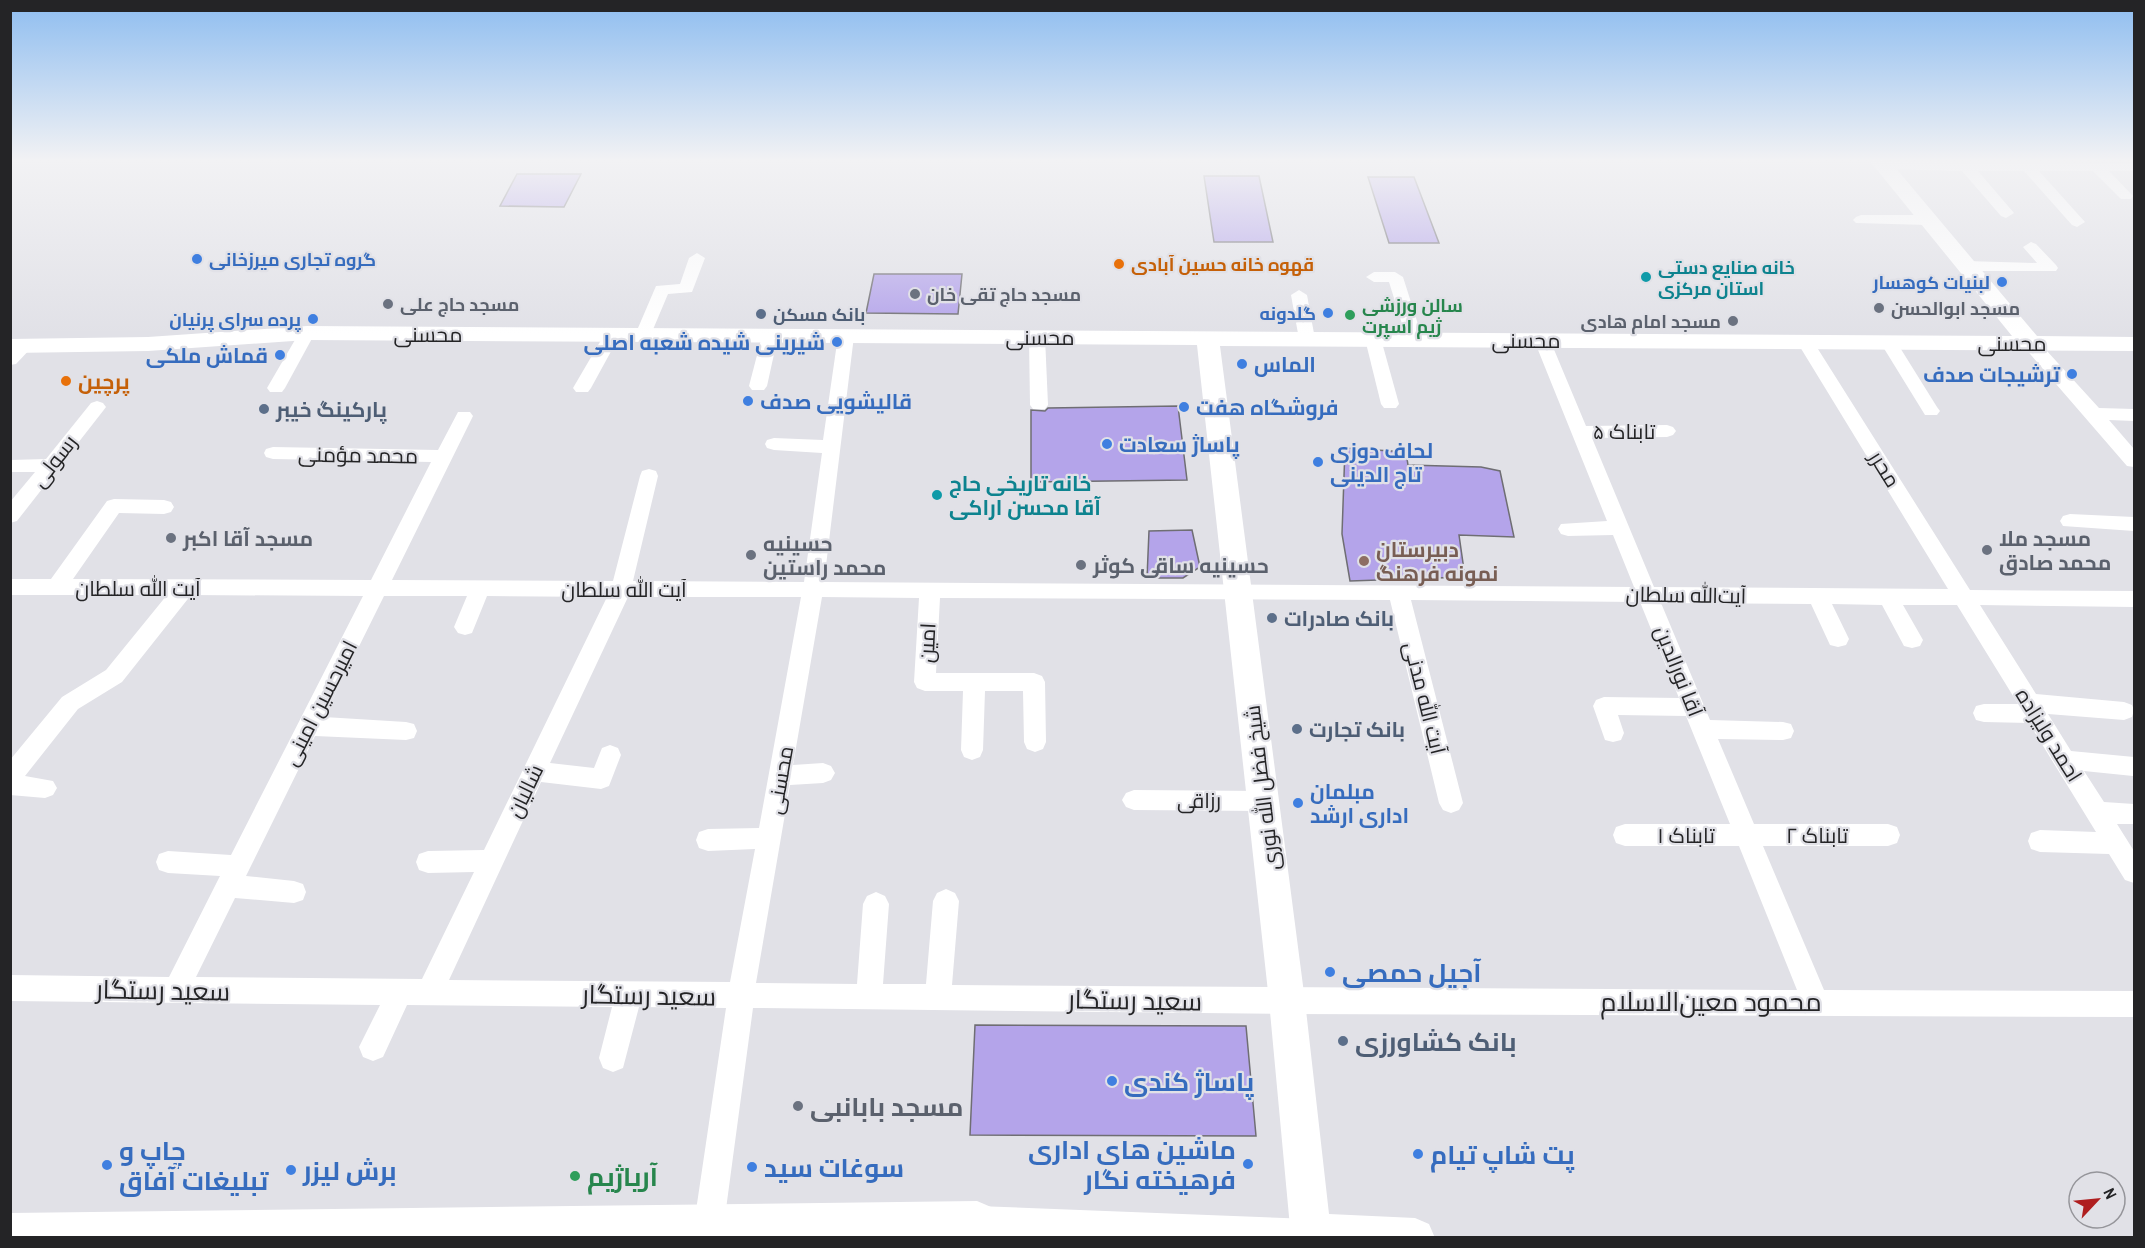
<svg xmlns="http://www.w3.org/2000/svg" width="2145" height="1248" font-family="'Archivo Narrow',Cairo,sans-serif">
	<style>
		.building { fill: #b4a4ea; stroke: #6f6e73; stroke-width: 1.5 }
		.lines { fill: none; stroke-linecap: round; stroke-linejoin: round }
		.street { fill: #fff; fill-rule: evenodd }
		.secondary { fill: #fff; fill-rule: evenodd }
		.shop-dot { fill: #3f7fe0; stroke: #e1e1e7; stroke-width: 2 }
		.food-dot { fill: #e8710a; stroke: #e1e1e7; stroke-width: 2 }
		.culture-dot { fill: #0f9aa8; stroke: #e1e1e7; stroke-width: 2 }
		.worship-dot { fill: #6b7280; stroke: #e1e1e7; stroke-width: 2 }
		.service-dot { fill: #5c6f8a; stroke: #e1e1e7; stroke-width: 2 }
		.leisure-dot { fill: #2e9e5b; stroke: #e1e1e7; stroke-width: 2 }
		.education-dot { fill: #8d6e63; stroke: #e1e1e7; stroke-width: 2 }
		.labels { text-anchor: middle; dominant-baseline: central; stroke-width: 4.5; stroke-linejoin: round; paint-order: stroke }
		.far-shop-label { font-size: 18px; font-weight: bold; fill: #366cbe; stroke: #e1e1e7; text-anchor: end }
		.far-food-label { font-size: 18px; font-weight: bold; fill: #c56008; stroke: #e1e1e7; text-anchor: start }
		.far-culture-label { font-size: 18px; font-weight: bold; fill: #0d838f; stroke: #e1e1e7; text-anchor: start }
		.far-worship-label { font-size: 18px; font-weight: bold; fill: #5b616d; stroke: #e1e1e7; text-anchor: start }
		.far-leisure-label { font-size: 18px; font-weight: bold; fill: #27864d; stroke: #e1e1e7; text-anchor: start }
		.far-service-label { font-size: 18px; font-weight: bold; fill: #4e5e75; stroke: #e1e1e7; text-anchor: start }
		.street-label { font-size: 21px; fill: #242426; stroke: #e1e1e7 }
		.shop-label { font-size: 21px; font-weight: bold; fill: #366cbe; stroke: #e1e1e7; text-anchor: start }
		.food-label { font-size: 21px; font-weight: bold; fill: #c56008; stroke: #e1e1e7; text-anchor: start }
		.service-label { font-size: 21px; font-weight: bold; fill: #4e5e75; stroke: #e1e1e7; text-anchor: start }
		.culture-label { font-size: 21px; font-weight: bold; fill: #0d838f; stroke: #e1e1e7; text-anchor: start }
		.worship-label { font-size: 21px; font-weight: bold; fill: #5b616d; stroke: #e1e1e7; text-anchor: start }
		.education-label { font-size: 21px; font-weight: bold; fill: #785e54; stroke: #e1e1e7; text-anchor: start }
		.near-shop-label { font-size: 26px; font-weight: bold; fill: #366cbe; stroke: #e1e1e7; text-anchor: start }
		.near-street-label { font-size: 26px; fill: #242426; stroke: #e1e1e7 }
		.near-service-label { font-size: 26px; font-weight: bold; fill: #4e5e75; stroke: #e1e1e7; text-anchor: start }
		.near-worship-label { font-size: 26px; font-weight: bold; fill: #5b616d; stroke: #e1e1e7; text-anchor: start }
		.near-leisure-label { font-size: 26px; font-weight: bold; fill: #27864d; stroke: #e1e1e7; text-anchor: start }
	</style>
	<rect width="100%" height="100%" fill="#e1e1e7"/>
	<g class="building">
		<polygon points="517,174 581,174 564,207 500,206"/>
		<polygon points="1204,176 1259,176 1273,242 1214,242"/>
		<polygon points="1368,177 1414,177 1439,243 1389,243"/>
		<polygon points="874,274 962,274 958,314 866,313"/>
		<polygon points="1178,406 1187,480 1031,482 1031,410 1045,411 1048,408"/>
		<polygon points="1345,448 1406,452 1408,465 1481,467 1500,471 1514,537 1459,535 1465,577 1350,581 1342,534"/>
		<polygon points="1192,530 1200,567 1183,578 1147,578 1149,531"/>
		<polygon points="975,1025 1246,1026 1256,1136 970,1135"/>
	</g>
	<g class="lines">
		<g class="street">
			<polygon points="1884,162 2134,163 2134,171 2109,171 2133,196 2131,199 2121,199 2093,171 2039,171 2085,222 2077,227 2072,225 2024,171 1978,171 2014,213 2006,218 2001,216 1962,171 1879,169 1877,166"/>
			<polygon points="1861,215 1928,215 1936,220 1928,225 1856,223 1853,220 1856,217"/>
			<polygon points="2031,242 2036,244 2056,265 2058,268 2056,271 1966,271 1958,266 1966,261 2037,263 2023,247"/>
			<polygon points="697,253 705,258 692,292 668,294 649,339 637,339 635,335 656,286 680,284 689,258"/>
			<polygon points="1374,272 1395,272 1403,277 1423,340 1421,344 1409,344 1407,340 1389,282 1374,282 1366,277"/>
			<polygon points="1299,290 1307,295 1315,339 1313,343 1301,343 1299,339 1291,295"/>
			<polygon points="307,328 313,329 315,333 285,388 282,392 270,392 267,388 299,333 301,329"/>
			<polygon points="612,330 618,331 620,335 591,388 588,392 576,392 573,388 604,335 606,331"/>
			<polygon points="770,331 776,332 778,336 767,386 764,390 752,390 749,386 762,336 764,332"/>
			<path d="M846 331 852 332 854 336 824 582 1634 587 1613 535 1568 536 1561 534 1558 529 1561 524 1607 521 1534 340 1536 336H1548L1550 340 1586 426 1667 425 1673 427 1676 431 1673 435 1667 437 1592 438 1654 587 1948 589 1797 342 1799 338H1811L1970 590 2134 591V607L1980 605 2036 694 2124 702 2132 705 2134 710 2132 717 2124 720 2048 714 2071 751 2134 757 2133 776 2084 771 2104 802 2134 804V824H2117L2134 851V883L2125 880 2109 854 2040 852 2031 849 2028 841 2031 833 2040 830 2096 832 2029 723 1984 722 1976 720 1973 713 1976 706 1984 704H2018L1957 605H1903L1923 640 1920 646 1912 648 1904 646 1882 605 1832 604 1849 639 1846 645 1838 647 1830 645 1811 604 1661 603 1710 720 1783 722 1791 724 1794 731 1791 738 1783 740 1718 739 1754 824H1888L1897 827 1900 835 1897 843 1888 846H1763L1824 990 2134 991V1017L1287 1014 753 1008 724 1224 720 1235 712 1238 698 1235 694 1224 726 1008 639 1007 623 1068 613 1072 603 1068 599 1058 612 1007 407 1005 383 1057 373 1061 363 1057 359 1047 380 1005 10 1001V975L169 977 220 876 168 873 159 870 156 862 159 854 168 851 231 855 363 596 191 595 122 682 78 709 25 776 53 781 57 788 53 795 45 798 10 795V760L62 697 106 670 167 595H10V579H51L107 501 114 499 164 500 171 502 174 507 171 512 164 514 119 513 73 579 371 580 431 462 273 459 266 457 264 453 266 449 273 447 438 450 458 412H470L473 416 392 580 613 581 640 476 642 471 649 469 656 471 658 476 633 581 804 582 822 453 774 450 767 448 765 444 767 440 774 438 823 440 838 336 840 332ZM384 596H467L454 627 458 633 465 635 472 633 487 596 607 597 484 850 428 851 419 854 416 862 419 870 428 873 474 872 422 979 196 977 235 898 294 903 303 900 306 892 303 884 294 881 246 876 315 736 406 740 414 738 417 731 414 724 406 722 324 717ZM628 597H801L759 828 708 829 699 832 696 840 699 848 708 851 755 849 730 982 449 980 541 782 601 789 609 786 621 755 618 748 610 745 602 748 594 768 550 763ZM822 597 919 598 914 682 917 688 925 691H963L961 750 964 757 972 760 980 757 983 750 985 691H1023L1024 742 1027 749 1035 752 1043 749 1046 742 1045 682 1042 676 1034 673H936L940 598 1390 600 1439 803 1443 810 1451 813 1459 810 1463 803 1411 600 1640 602 1679 698 1604 697 1596 700 1593 706 1605 740 1613 742 1621 740 1624 733 1618 715 1686 716 1730 824H1625L1616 827 1613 835 1616 843 1625 846H1739L1797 990 952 985 959 901 955 893 946 889 937 893 933 901 926 984H883L889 904 885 896 876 892 867 896 863 904 857 984 756 983 790 785 823 783 831 780 835 773 831 766 823 763 793 765Z"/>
			<polygon points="1037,332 1043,333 1045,337 1048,405 1045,409 1033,409 1030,405 1029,337 1031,333"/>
			<polygon points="1373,334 1379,335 1381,339 1399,404 1396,408 1384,408 1381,404 1365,339 1367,335"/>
			<polygon points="1888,337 1894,338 1937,407 1940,411 1937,415 1925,415 1880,342 1882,338"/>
			<polygon points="2030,338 2036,339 2099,408 2134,409 2134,421 2109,420 2134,449 2134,467 2127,466 2024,347 2022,343 2024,339"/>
			<polygon points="25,341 31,342 33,346 16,364 10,365 10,350 19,342"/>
			<polygon points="97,401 103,403 106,407 103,411 17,521 10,523 10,502 35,472 10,472 10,460 46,459 91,403"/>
			<polygon points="2070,514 2134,517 2134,531 2063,526 2060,521 2063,516"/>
			<polygon points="1134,790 1263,791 1271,794 1275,801 1271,808 1263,811 1134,810 1126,807 1122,800 1126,793"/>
			<polygon points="977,1206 1311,1219 1322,1223 1326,1234 1324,1238 977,1236 967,1231 962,1221 967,1211"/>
		</g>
		<g class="secondary">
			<polygon points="1869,160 1889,160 2037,336 2134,337 2134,351 1220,346 1305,1001 1329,1214 1415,1218 1429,1224 1435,1238 1291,1238 1269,1001 1197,345 307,340 148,351 10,353 10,339 148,337 307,326 2012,336"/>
			<polygon points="977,1201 991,1207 997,1221 997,1238 10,1238 10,1213"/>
		</g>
	</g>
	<linearGradient id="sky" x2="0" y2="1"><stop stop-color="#8ebdf0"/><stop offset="0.48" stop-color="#f2f2f4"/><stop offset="1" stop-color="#f2f2f4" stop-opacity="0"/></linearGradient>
	<rect width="2145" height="334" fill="url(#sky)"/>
	<g class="shop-dot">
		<circle cx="197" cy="259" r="6"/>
		<circle cx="2002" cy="282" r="6"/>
		<circle cx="1328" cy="313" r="6"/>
		<circle cx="313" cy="319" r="6"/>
		<circle cx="837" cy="342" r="6"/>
		<circle cx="280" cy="355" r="6"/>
		<circle cx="1242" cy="364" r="6"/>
		<circle cx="2072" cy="374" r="6"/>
		<circle cx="748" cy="401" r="6"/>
		<circle cx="1184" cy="407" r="6"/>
		<circle cx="1107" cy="444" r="6"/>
		<circle cx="1318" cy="462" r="6"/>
		<circle cx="1298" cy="803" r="6"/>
		<circle cx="1330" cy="972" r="6"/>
		<circle cx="1112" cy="1081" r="6"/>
		<circle cx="1418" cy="1154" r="6"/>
		<circle cx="1248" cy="1164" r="6"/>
		<circle cx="107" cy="1165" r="6"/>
		<circle cx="752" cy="1167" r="6"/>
		<circle cx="291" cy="1170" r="6"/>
	</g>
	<g class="food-dot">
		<circle cx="1119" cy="264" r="6"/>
		<circle cx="66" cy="381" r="6"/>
	</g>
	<g class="culture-dot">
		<circle cx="1646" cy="277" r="6"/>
		<circle cx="937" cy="495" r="6"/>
	</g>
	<g class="worship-dot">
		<circle cx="915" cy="294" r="6"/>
		<circle cx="388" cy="304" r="6"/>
		<circle cx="1879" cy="308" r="6"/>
		<circle cx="1733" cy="321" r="6"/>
		<circle cx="171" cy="538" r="6"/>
		<circle cx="1987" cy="550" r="6"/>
		<circle cx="751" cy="555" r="6"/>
		<circle cx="1081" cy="565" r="6"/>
		<circle cx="798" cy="1106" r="6"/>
	</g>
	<g class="service-dot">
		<circle cx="761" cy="314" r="6"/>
		<circle cx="264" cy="409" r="6"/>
		<circle cx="1272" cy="618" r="6"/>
		<circle cx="1297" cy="729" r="6"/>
		<circle cx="1343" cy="1041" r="6"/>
	</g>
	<g class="leisure-dot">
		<circle cx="1350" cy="315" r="6"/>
		<circle cx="575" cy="1176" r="6"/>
	</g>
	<circle class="education-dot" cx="1364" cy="561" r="6"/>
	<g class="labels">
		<g class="far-shop-label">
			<text x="209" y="259" text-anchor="start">گروه تجاری میرزخانی</text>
			<text x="1990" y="282">لبنیات کوهسار</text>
			<text x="1316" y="313">گلدونه</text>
			<text x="301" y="319">پرده سرای پرنیان</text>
		</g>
		<g class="far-food-label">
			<text x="1131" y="264">قهوه خانه حسین آبادی</text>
		</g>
		<g class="far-culture-label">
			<text x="1658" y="267">خانه صنایع دستی<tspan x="1658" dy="21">استان مرکزی</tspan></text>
		</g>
		<g class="far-worship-label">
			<text x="927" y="294">مسجد حاج تقی خان</text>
			<text x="400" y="304">مسجد حاج علی</text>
			<text x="1891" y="308">مسجد ابوالحسن</text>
			<text x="1721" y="321" text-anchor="end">مسجد امام هادی</text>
		</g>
		<g class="far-leisure-label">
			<text x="1362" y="305">سالن ورزشی<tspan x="1362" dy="21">ژیم اسپرت</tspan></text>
		</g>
		<g class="far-service-label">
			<text x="773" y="314">بانک مسکن</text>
		</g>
		<g class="street-label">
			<text x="428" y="334">محسنی</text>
			<text x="1040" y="337">محسنی</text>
			<text x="1526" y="340">محسنی</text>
			<text x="2012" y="343">محسنی</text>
			<text x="1624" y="431">تابناک ۵</text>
			<text transform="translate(358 455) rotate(1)">محمد مؤمنی</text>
			<text transform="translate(54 461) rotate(-52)">رسولی</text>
			<text transform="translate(1885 469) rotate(58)">محرر</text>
			<text x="138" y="588">آیت الله سلطان</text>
			<text x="624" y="589">آیت الله سلطان</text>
			<text transform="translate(1686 595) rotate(1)">آیت‌الله سلطان</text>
			<text transform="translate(927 643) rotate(-87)">امین</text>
			<text transform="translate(1679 671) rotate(68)">آقا نورالدین</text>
			<text transform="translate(1425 698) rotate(76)">آیت الله مدنی</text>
			<text transform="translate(320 703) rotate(-63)">امیرحسین امینی</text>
			<text transform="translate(2049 735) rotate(58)">احمد ولیزاده</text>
			<text transform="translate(780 780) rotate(-80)">محسنی</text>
			<text transform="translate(1262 788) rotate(-97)">شیخ فضل الله نوری</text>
			<text transform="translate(525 791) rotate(-64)">شالیان</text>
			<text x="1199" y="800">رزاقی</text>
			<text x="1686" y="835">تابناک ۱</text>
			<text x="1817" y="835">تابناک ۲</text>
		</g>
		<g class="shop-label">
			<text x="825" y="342" text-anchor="end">شیرینی شیده شعبه اصلی</text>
			<text x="268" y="355" text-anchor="end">قماش ملکی</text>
			<text x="1254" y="364">الماس</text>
			<text x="2060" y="374" text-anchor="end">ترشیجات صدف</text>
			<text x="760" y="401">قالیشویی صدف</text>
			<text x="1196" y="407">فروشگاه هفت</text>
			<text x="1119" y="444">پاساژ سعادت</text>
			<text x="1330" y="450">لحاف دوزی<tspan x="1330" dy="24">تاج الدینی</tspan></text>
			<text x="1310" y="791">مبلمان<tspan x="1310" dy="24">اداری ارشد</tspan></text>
		</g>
		<g class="food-label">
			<text x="78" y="381">پرچین</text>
		</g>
		<g class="service-label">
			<text x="276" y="409">پارکینگ خیبر</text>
			<text x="1284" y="618">بانک صادرات</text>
			<text x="1309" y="729">بانک تجارت</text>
		</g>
		<g class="culture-label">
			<text x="949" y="483">خانه تاریخی حاج<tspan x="949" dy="24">آقا محسن اراکی</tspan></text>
		</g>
		<g class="worship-label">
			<text x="183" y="538">مسجد آقا اکبر</text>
			<text x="1999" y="538">مسجد ملا<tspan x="1999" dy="24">محمد صادق</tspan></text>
			<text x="763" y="543">حسینیه<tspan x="763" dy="24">محمد راستین</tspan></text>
			<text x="1093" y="565">حسینیه ساقی کوثر</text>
		</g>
		<g class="education-label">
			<text x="1376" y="549">دبیرستان<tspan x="1376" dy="24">نمونه فرهنگ</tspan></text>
		</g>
		<g class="near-shop-label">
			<text x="1342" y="972">آجیل حمصی</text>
			<text x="1124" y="1081">پاساژ کندی</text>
			<text x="1236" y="1149" text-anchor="end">ماشین های اداری<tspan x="1236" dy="30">فرهیخته نگار</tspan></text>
			<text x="119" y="1150">چاپ و<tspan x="119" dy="30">تبلیغات آفاق</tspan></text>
			<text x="1430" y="1154">پت شاپ تیام</text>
			<text x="764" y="1167">سوغات سید</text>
			<text x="303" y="1170">برش لیزر</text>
		</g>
		<g class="near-street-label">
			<text transform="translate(163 990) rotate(1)">سعید رستگار</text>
			<text transform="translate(649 995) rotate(1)">سعید رستگار</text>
			<text transform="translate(1135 1000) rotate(1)">سعید رستگار</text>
			<text x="1711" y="1001">محمود معین‌الاسلام</text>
		</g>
		<g class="near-service-label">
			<text x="1355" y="1041">بانک کشاورزی</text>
		</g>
		<g class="near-worship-label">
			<text x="810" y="1106">مسجد بابانبی</text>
		</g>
		<g class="near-leisure-label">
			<text x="587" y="1176">آریاژیم</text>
		</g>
	</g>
	<rect width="2145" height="1248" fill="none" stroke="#242426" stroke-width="24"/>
	<g transform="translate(2097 1200) rotate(64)"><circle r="28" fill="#e1e1e7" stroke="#95959a" stroke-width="1.5"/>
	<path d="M0-4.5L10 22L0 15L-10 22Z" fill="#af1e1f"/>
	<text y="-9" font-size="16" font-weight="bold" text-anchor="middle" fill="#242426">N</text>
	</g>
</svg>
